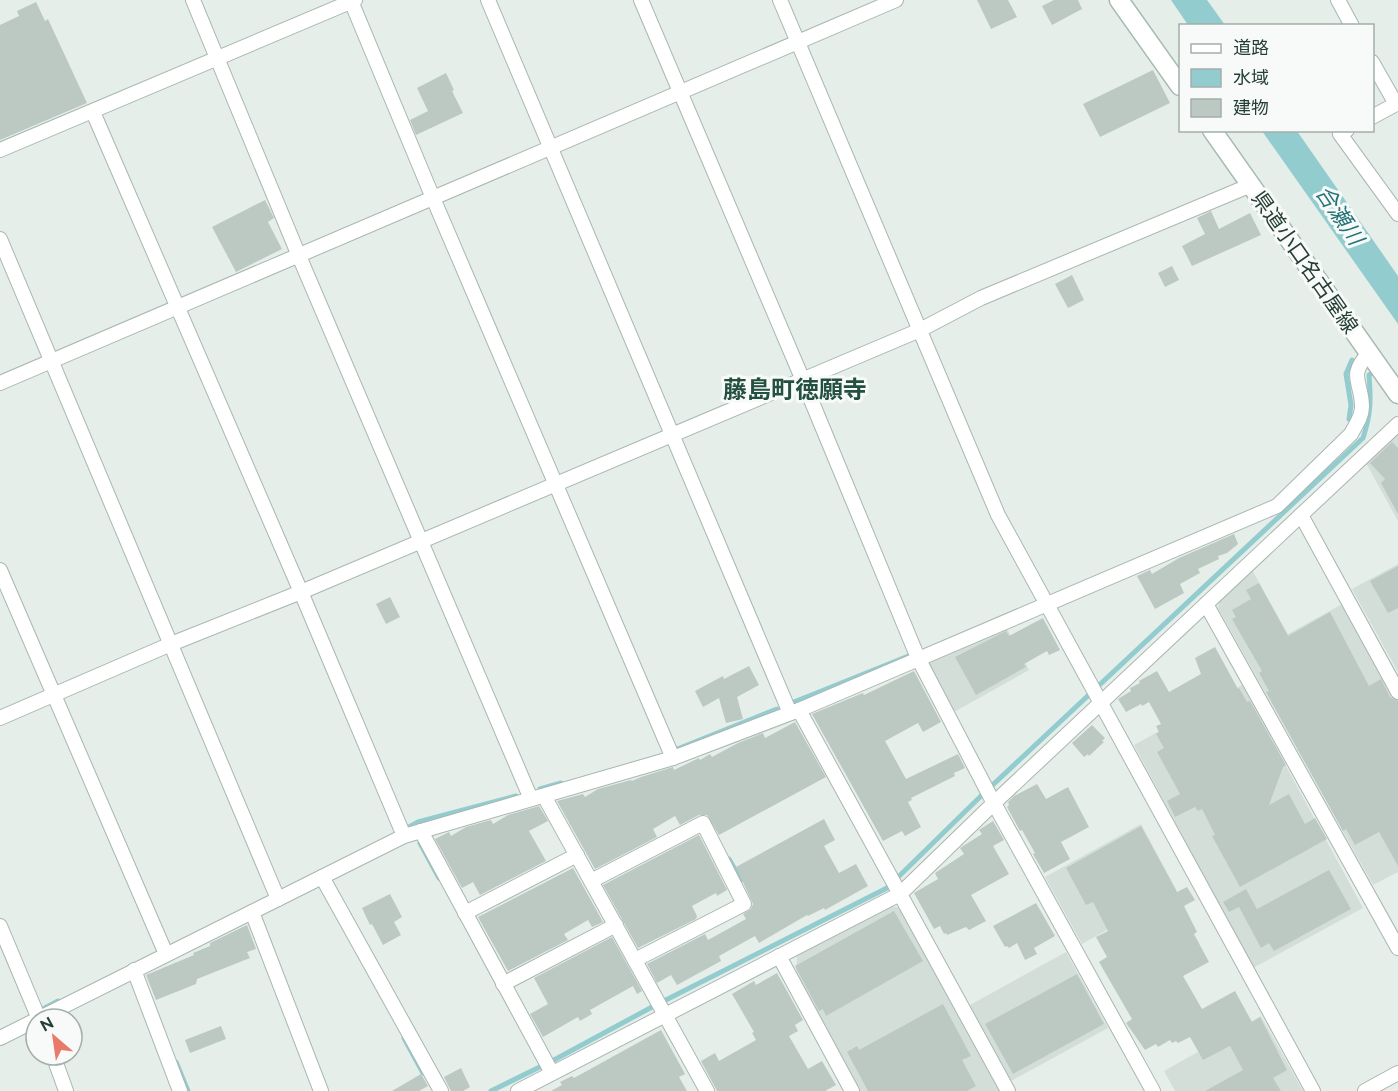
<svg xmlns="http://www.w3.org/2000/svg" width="1398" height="1091" font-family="Raleway,'Noto Sans JP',sans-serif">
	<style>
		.built { fill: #d4ded8 }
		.water { fill: #93ccce }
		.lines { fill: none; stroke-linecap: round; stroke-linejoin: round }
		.stream { stroke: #93ccce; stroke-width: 5 }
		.building { fill: #bcc9c2 }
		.minor-casing { stroke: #a9b6b0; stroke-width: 16 }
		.secondary-casing { stroke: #a5b9b0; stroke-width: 21 }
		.minor { stroke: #fff; stroke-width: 14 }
		.secondary { stroke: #fff; stroke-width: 18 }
		.labels { text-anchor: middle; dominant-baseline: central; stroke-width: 6; stroke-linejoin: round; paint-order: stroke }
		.street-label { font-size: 21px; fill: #263f35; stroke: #f7faf8 }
		.water-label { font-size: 22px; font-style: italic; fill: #247477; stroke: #f7faf8 }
		.quarter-label { font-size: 24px; font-weight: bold; fill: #235040; stroke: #f7faf8 }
	</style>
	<rect width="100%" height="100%" fill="#e6eeea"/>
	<g class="built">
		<polygon points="1398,434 1398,521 1366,463"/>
		<polygon points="1398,564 1398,672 1352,589"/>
		<polygon points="1252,570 1288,634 1344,603 1398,700 1398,872 1373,885 1218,608 1219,601"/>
		<polygon points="1006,627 1029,670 954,712 928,665 931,659"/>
		<polygon points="1242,685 1363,908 1253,968 1134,745"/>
		<polygon points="1141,824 1177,891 1082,944 1045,877"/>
		<polygon points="892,906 901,908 1000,1091 860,1091 796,974 797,956"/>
		<polygon points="1066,952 1108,1028 1011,1081 970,1005"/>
		<polygon points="1261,1016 1303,1091 1175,1091 1164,1071"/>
	</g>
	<g class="water">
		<polygon points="1171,0 1207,0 1225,25 1188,25"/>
		<polygon points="1262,131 1297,131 1398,276 1398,324"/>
	</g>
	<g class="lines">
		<g class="stream">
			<polyline points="1349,419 1351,405 1346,374 1352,360"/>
			<polyline points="794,702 911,655"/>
			<polyline points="675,750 777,709"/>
			<polyline points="540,789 561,783"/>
			<polyline points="409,827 418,822 516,796"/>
			<polyline points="420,843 439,878"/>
			<polyline points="729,859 741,880"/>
			<polyline points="41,1010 58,1001"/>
			<polyline points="404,1038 423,1073"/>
			<polyline points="176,1062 188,1091"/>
			<path d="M491 1091 554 1060 652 1007 887 888 983 794 1363 438C1371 414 1371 400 1369 375L1376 370"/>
		</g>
	</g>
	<g class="building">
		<polygon points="977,0 1008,0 1017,17 991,29"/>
		<polygon points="1054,0 1078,0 1082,9 1052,25 1042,6"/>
		<polygon points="36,2 45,21 48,19 87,103 0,140 0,25 19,16 17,11"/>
		<polygon points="1153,70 1170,103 1100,137 1083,104"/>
		<polygon points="446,73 454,90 452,91 463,113 416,135 410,120 428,111 417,88"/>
		<polygon points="265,200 274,218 268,222 282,249 236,272 212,227"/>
		<polygon points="1211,211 1219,229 1250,213 1261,235 1192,266 1182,246 1205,234 1197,218"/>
		<polygon points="1172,266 1179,280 1165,287 1158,273"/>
		<polygon points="1072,275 1084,300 1068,308 1055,284"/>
		<polygon points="1392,442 1398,448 1398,514 1381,483 1385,479 1370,463"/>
		<polygon points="1234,534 1238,544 1227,553 1218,556 1219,559 1198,569 1200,573 1180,584 1184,593 1155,609 1137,576 1150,570 1152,574 1179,558"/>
		<polygon points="1398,566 1398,608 1388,613 1370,581"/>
		<polygon points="1259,583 1288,636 1330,612 1369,686 1381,679 1390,697 1398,701 1398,866 1379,832 1355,845 1346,829 1343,831 1266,692 1269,691 1259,673 1262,671 1232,619 1236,617 1232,610 1251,599 1246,590"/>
		<polygon points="390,597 400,617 386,624 376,604"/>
		<polygon points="1043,618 1060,650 1049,655 1047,651 1024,664 1026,667 976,695 955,657 1006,631 1009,636"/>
		<polygon points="1215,647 1238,689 1239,688 1247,702 1250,701 1286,765 1283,767 1269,805 1289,794 1305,824 1315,818 1327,839 1240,887 1212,836 1215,835 1202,809 1198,811 1195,807 1175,817 1167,801 1180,794 1157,752 1164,748 1156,734 1159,732 1156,726 1161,724 1149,702 1142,706 1141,704 1126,712 1118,699 1131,691 1130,688 1140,683 1139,681 1157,671 1169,692 1201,674 1195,658"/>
		<polygon points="749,666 759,685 737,697 743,719 726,723 719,698 703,707 695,691 723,676 724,679"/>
		<polygon points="914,671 941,722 923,732 918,723 885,741 906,779 958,754 965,768 954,773 955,776 911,798 912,800 908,802 921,827 905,836 902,831 883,841 812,714 863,693 864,695"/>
		<polygon points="795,722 826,777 719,835 707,815 699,815 680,825 675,816 653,829 657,837 595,869 557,801 583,794 585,797 598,789 631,780 632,781 641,777 673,767 674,770 699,758 700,760 710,754 712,757 738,743 763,733 765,738"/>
		<polygon points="1092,725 1105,738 1102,741 1104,742 1089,756 1088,754 1084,757 1072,743"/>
		<polygon points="1037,784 1046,799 1068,787 1089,827 1061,842 1070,859 1044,873 1033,854 1035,853 1022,830 1020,831 1007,807 1009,805 1008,802 1014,796"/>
		<polygon points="539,806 548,821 529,831 546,861 480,895 473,882 462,888 435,839 449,832 451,836 466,827 491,820 493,824 508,815"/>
		<polygon points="824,819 835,840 824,846 839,873 856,864 868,886 825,910 824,908 808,916 807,915 759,943 755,936 719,956 721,961 677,985 671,975 657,983 647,964 705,934 708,940 746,919 743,914 751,909 753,904 736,867"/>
		<polygon points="993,821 1004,840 993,846 1009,874 971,895 986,921 969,930 966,927 947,935 946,933 944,934 940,926 934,929 914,893 938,879 935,873 964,854 960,848 982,834 979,830"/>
		<polygon points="1141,826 1177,892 1187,887 1195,900 1184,906 1197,932 1194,934 1209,962 1183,976 1202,1009 1235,991 1252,1022 1260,1017 1287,1070 1273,1078 1281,1091 1205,1091 1243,1070 1230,1046 1203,1060 1190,1037 1178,1043 1176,1041 1172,1043 1170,1040 1158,1047 1156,1044 1145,1050 1126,1023 1132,1019 1099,962 1107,957 1096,937 1108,931 1093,902 1086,905 1066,868"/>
		<polygon points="699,835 727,890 717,896 716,893 692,906 697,916 696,919 638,948 603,885"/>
		<polygon points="573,868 603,922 592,927 588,920 564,934 568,940 508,971 478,917"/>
		<polygon points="1329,870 1351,909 1274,951 1269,943 1261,948 1239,907 1229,912 1223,902 1246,889 1257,909"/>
		<polygon points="390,894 402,917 394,922 401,935 383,945 372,924 370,925 362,908"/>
		<polygon points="1036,903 1055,936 1034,948 1037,954 1025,960 1017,943 1009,948 1007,946 1005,947 993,926"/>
		<polygon points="894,911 923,961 826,1016 823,1009 819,1011 795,966"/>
		<polygon points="247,925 256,949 247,952 250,958 197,979 196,984 156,1000 146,975 194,955 193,953 210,946 210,943"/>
		<polygon points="612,937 642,991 637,994 633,986 590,1010 592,1014 580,1021 578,1017 543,1037 530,1014 548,1004 534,978"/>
		<polygon points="777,973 803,1020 795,1025 798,1031 789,1036 808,1069 822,1061 836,1085 825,1091 717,1091 701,1061 715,1053 719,1061 756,1040 752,1033 754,1032 732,994 754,981 756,985"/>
		<polygon points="1077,974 1104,1024 1013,1074 985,1024"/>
		<polygon points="943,1004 971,1056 962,1060 976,1086 967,1091 868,1091 847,1052 857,1046 859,1050"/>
		<polygon points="221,1026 226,1039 190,1053 185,1040"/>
		<polygon points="661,1030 685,1074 679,1077 687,1091 551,1091 562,1085 560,1082 572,1076 574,1078"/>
		<polygon points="461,1068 470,1087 463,1091 451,1091 444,1077"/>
		<polygon points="421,1074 428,1086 419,1091 392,1091"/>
	</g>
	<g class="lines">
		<g class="minor-casing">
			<g id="minor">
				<polyline points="193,0 299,256 531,799"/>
				<polyline points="488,0 790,713"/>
				<polyline points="641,0 802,378 918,658 990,796 1153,1091"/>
				<polyline points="780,0 998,515 1313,1091"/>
				<polyline points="1338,0 1352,26"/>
				<polyline points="351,1 433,198 673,758"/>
				<polyline points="1372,62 1396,104"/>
				<polyline points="93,112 301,592 404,836"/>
				<polyline points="1372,117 1398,103"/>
				<polyline points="1347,130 1340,134 1398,214"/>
				<polyline points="0,150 355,0"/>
				<polyline points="0,239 278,899"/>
				<polyline points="0,383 896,0"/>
				<polyline points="1301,515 1398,692"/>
				<polyline points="0,570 166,954"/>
				<polyline points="1206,604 1398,948"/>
				<polyline points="799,710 1008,1091"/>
				<polyline points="0,718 171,644 301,592 920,330 981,298 1251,185"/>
				<polyline points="544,796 707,1091"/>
				<polyline points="421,831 552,1073"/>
				<polyline points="322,877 441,1091"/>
				<polyline points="591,881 703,823 744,904 635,960"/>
				<polyline points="252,912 321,1091"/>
				<polyline points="465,913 577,855"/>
				<polyline points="0,926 39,1019"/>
				<polyline points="779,956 852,1091"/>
				<polyline points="134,970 180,1091"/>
				<polyline points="503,984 616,925"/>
				<path d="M38 1019 404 836 673 758 799 710 1277 506 1351 434C1355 426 1362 417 1362 407 1362 381 1347 377 1369 353"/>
				<polyline points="0,1038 36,1020"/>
				<polyline points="53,1055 66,1091"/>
				<polyline points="518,1091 900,894 994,803 1398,424"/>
				<polyline points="1365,1091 1398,1073"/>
			</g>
		</g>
		<g class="secondary-casing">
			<g id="secondary">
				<polyline points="1119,0 1180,86"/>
				<polyline points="1212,130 1398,394"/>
			</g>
		</g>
		<use href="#minor" class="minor"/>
		<use href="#secondary" class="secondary"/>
	</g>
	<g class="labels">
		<g class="street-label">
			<text transform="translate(1305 262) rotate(55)">県道小口名古屋線</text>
		</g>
		<g class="water-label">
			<text transform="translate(1340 215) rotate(56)">合瀬川</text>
		</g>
		<g class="quarter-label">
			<text x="795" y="389">藤島町徳願寺</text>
		</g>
	</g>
	<rect x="1179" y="24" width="195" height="108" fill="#f7faf8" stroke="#a3afaa" stroke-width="1.5"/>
	<rect x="1191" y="44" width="30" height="9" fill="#ffffff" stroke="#a3afaa" stroke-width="1.5"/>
	<text x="1233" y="54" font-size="18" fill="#263f35">道路</text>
	<rect x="1191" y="69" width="30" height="18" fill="#93ccce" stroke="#a3afaa" stroke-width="1.5"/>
	<text x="1233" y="84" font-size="18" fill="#263f35">水域</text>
	<rect x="1191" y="99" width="30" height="18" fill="#bcc9c2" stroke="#a3afaa" stroke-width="1.5"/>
	<text x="1233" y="114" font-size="18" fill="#263f35">建物</text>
	<g transform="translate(54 1037) rotate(331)"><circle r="28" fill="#f7faf8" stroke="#a3afaa" stroke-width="1.5"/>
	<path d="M0-4.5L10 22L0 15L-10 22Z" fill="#e87a6a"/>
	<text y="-9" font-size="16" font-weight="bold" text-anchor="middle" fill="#263f35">N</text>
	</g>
</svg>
